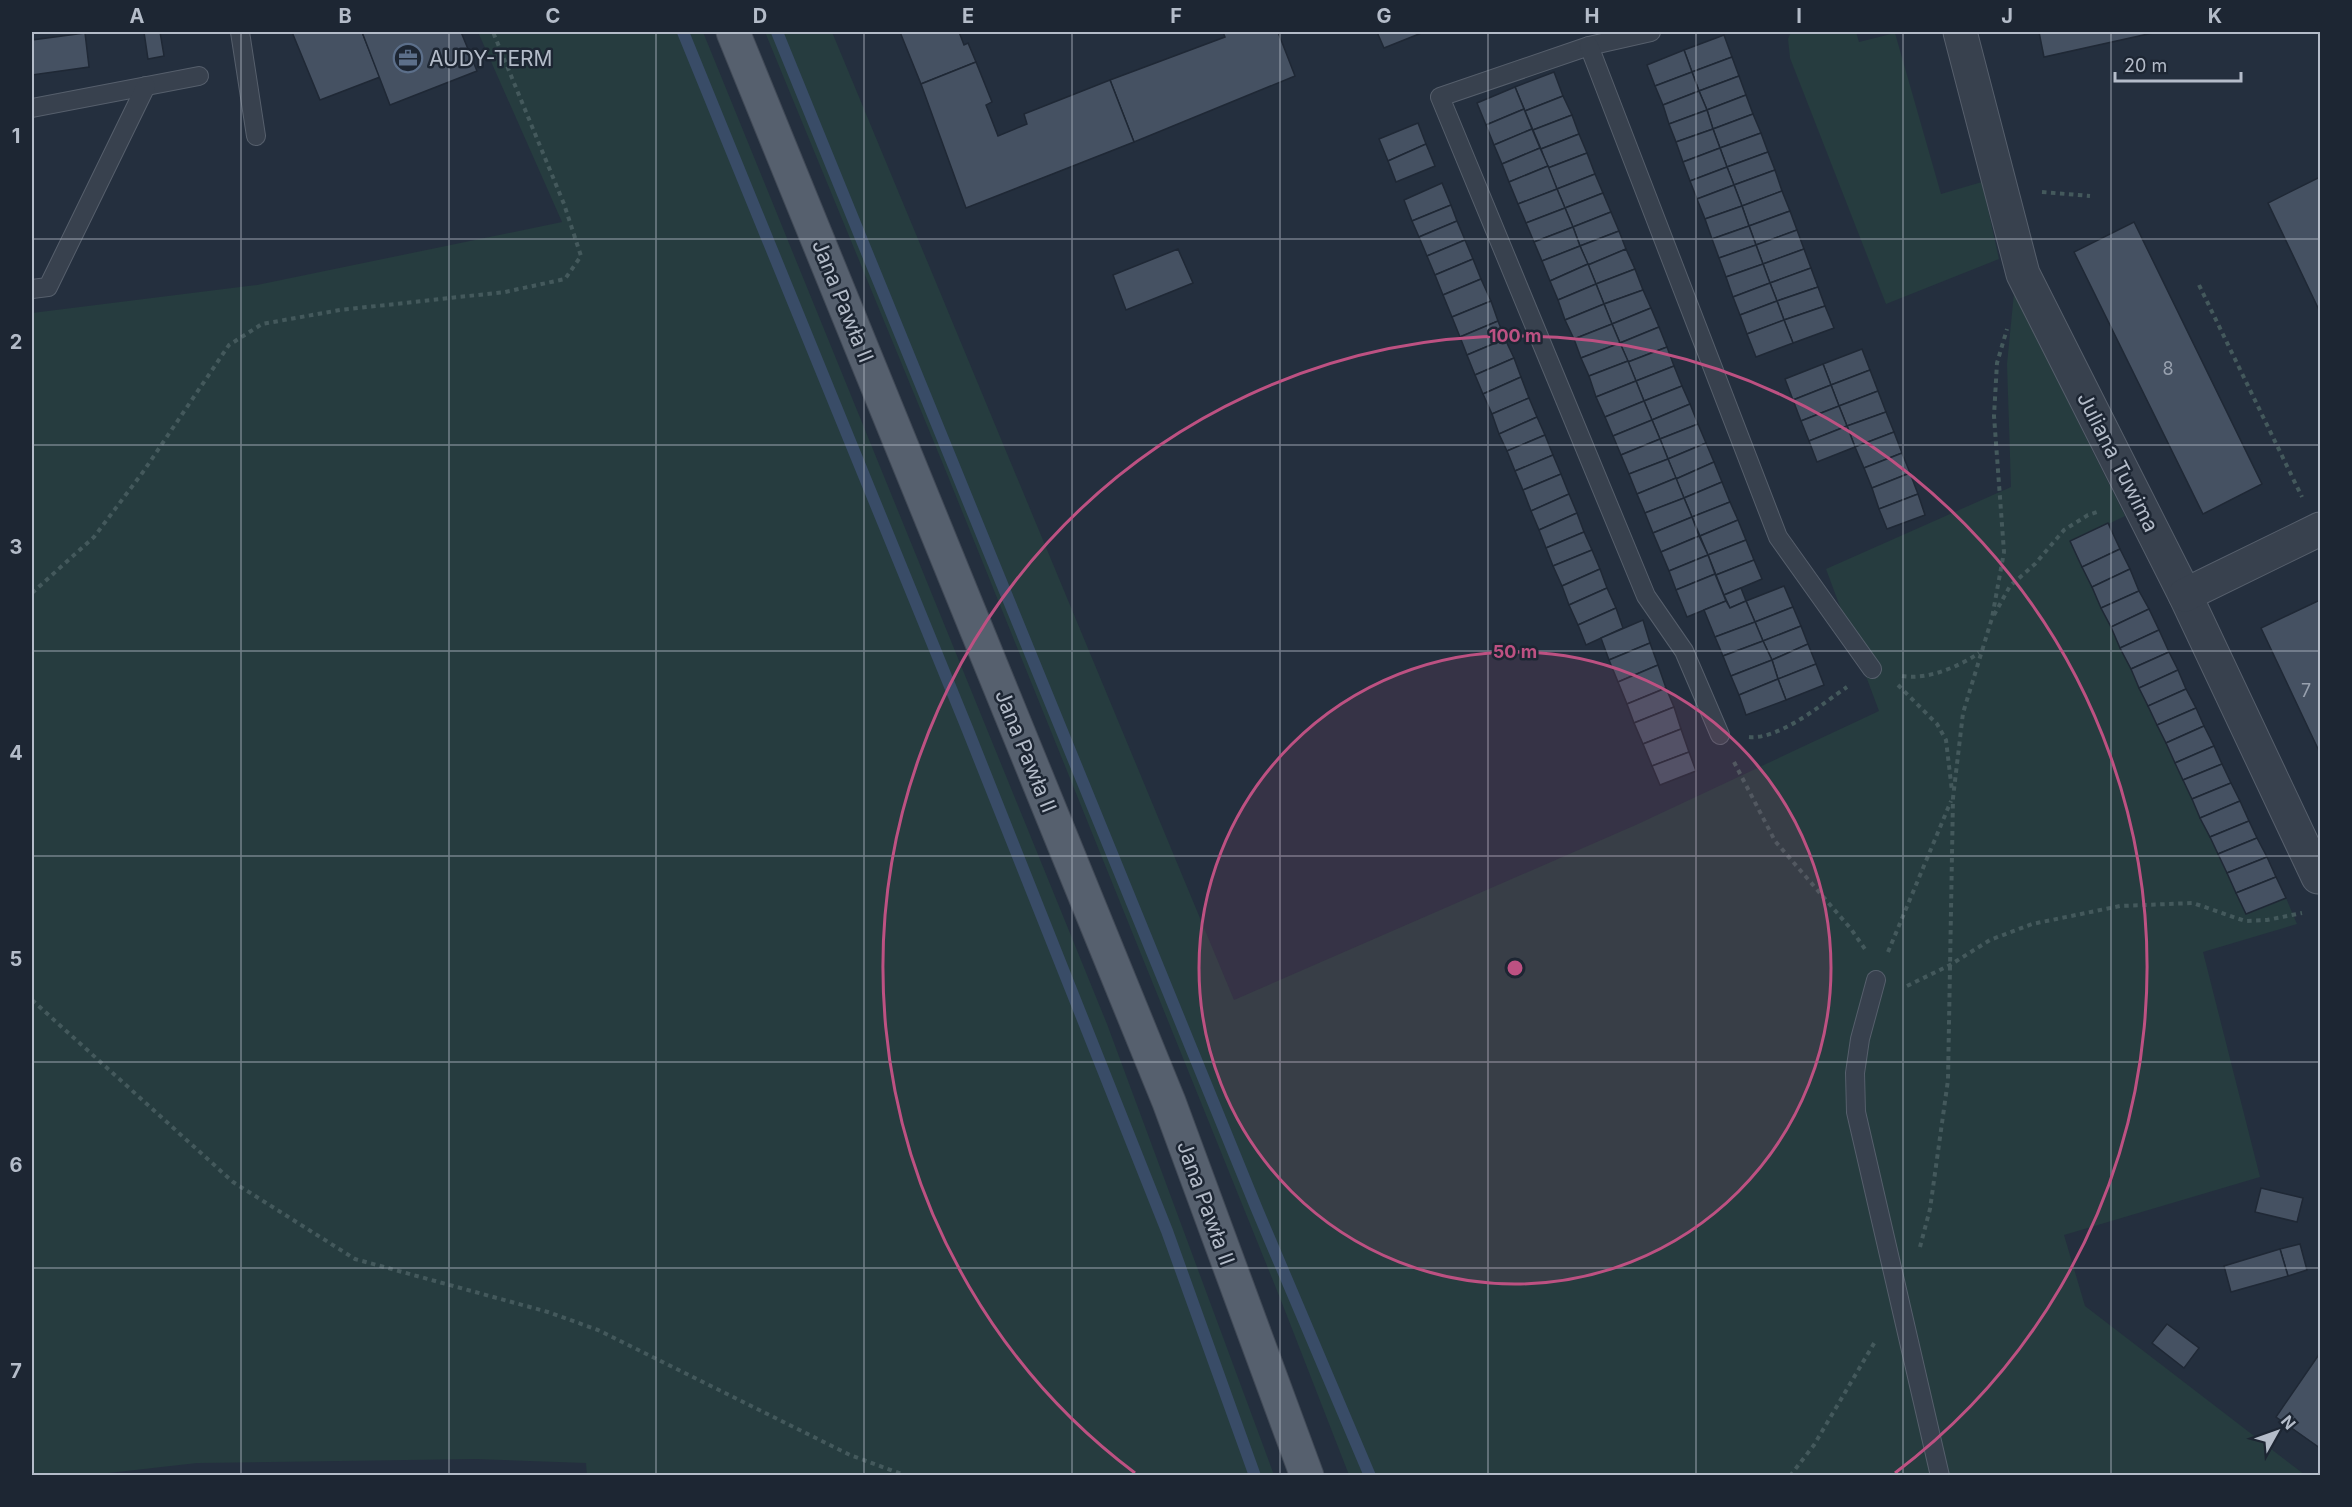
<svg xmlns="http://www.w3.org/2000/svg" width="2352" height="1507" font-family="Inter,sans-serif">
	<style>
		.green { fill: #263c3f }
		.lines { fill: none; stroke-linecap: round; stroke-linejoin: round }
		.stream { stroke: #394c67; stroke-width: 12 }
		.building { fill: #455162; stroke: #1f2835; stroke-width: 1.5 }
		.lane-casing { stroke: #565f6c; stroke-width: 20 }
		.street-casing { stroke: #565f6c; stroke-width: 35 }
		.primary-casing { stroke: #414a57; stroke-width: 35 }
		.path { stroke: #44595c; stroke-width: 4; stroke-dasharray: 4.5 4.5; stroke-linecap: butt }
		.lane { stroke: #38414e; stroke-width: 18 }
		.street { stroke: #38414e; stroke-width: 33 }
		.primary { stroke: #56606e; stroke-width: 33 }
		.grid { fill: none; stroke: #b4bcc9; stroke-width: 1.5; stroke-opacity: 0.55 }
		.ring { fill: none; stroke: #bd5182; stroke-width: 3 }
		.labels { text-anchor: middle; dominant-baseline: central; stroke-width: 5; stroke-linejoin: round; paint-order: stroke }
		.number-label { font-size: 18px; fill: #98a1af }
		.poi-label { font-size: 21px; fill: #b4bcc9; stroke: #1d2633; text-anchor: start }
		.street-label { font-size: 21px; fill: #b4bcc9; stroke: #1d2633 }
		.centre { fill: #bd5182; stroke: #1d2633; stroke-width: 3 }
		.ring-label { font-size: 18px; text-anchor: middle; font-weight: bold; fill: #bd5182; stroke: #1d2633; stroke-width: 5; stroke-linejoin: round; paint-order: stroke }
		.neatline { fill: none; stroke: #b4bcc9; stroke-width: 2 }
		.grid-label { font-size: 20px; text-anchor: middle; font-weight: bold; fill: #b4bcc9 }
	</style>
	<rect width="100%" height="100%" fill="#242f3e"/>
	<g class="green">
		<polygon points="478,32 703,32 1107,1024 1274,1475 587,1476 586,1463 476,1459 197,1463 91,1475 32,1475 32,313 257,285 562,222"/>
		<polygon points="765,32 832,32 1234,1000 1638,824 1879,711 1826,569 2011,487 2007,364 2014,293 2125,516 2071,542 2246,913 2286,898 2297,924 2203,952 2260,1177 2064,1235 2085,1306 2305,1475 1349,1475 1282,1303 945,469"/>
		<polygon points="1791,32 1856,32 1859,42 1895,33 1941,194 1982,182 1999,259 1886,304 1790,58 1788,39"/>
	</g>
	<g class="lines">
		<g class="stream">
			<polyline points="683,32 967,728 1167,1231 1255,1476"/>
			<polyline points="777,32 1256,1207 1370,1476"/>
		</g>
	</g>
	<g class="building">
		<polygon points="144,32 160,32 164,56 148,59"/>
		<polygon points="292,32 362,32 380,77 320,100"/>
		<polygon points="362,32 461,32 477,71 390,105"/>
		<polygon points="900,32 959,32 964,45 968,43 976,62 921,84"/>
		<polygon points="1223,32 1278,32 1295,76 1134,142 1110,80 1225,37"/>
		<polygon points="1377,32 1424,32 1384,48"/>
		<polygon points="2039,32 2157,32 2044,57"/>
		<polygon points="85,33 89,67 32,75 32,40"/>
		<polygon points="1724,35 1732,57 1692,72 1684,50"/>
		<polygon points="1684,50 1692,72 1655,86 1647,65"/>
		<polygon points="1732,57 1739,76 1699,91 1692,72"/>
		<polygon points="976,62 992,102 986,105 998,136 1027,124 1024,114 1110,80 1134,142 966,208 921,84"/>
		<polygon points="1554,72 1563,96 1525,111 1515,87"/>
		<polygon points="1692,72 1699,91 1663,105 1655,86"/>
		<polygon points="1739,76 1746,95 1707,110 1699,91"/>
		<polygon points="1515,87 1524,109 1486,125 1477,103"/>
		<polygon points="1699,91 1707,110 1669,124 1663,105"/>
		<polygon points="1746,95 1753,114 1713,129 1707,110"/>
		<polygon points="1563,96 1572,115 1533,130 1525,111"/>
		<polygon points="1524,109 1532,129 1494,145 1486,125"/>
		<polygon points="1707,110 1713,129 1676,142 1669,124"/>
		<polygon points="1753,114 1761,133 1720,148 1713,129"/>
		<polygon points="1572,115 1579,134 1541,149 1533,130"/>
		<polygon points="1418,123 1426,144 1388,161 1379,139"/>
		<polygon points="1532,129 1540,148 1502,164 1494,145"/>
		<polygon points="1713,129 1720,148 1683,162 1676,142"/>
		<polygon points="1761,133 1768,152 1727,167 1720,148"/>
		<polygon points="1579,134 1587,153 1548,168 1541,149"/>
		<polygon points="1426,144 1435,166 1396,182 1388,161"/>
		<polygon points="1540,148 1548,166 1509,182 1502,164"/>
		<polygon points="1720,148 1727,167 1690,181 1683,162"/>
		<polygon points="1768,152 1775,170 1734,185 1727,167"/>
		<polygon points="1587,153 1595,174 1557,189 1548,168"/>
		<polygon points="1548,166 1557,189 1518,204 1509,182"/>
		<polygon points="1727,167 1734,185 1697,199 1690,181"/>
		<polygon points="1775,170 1782,191 1742,206 1734,185"/>
		<polygon points="1595,174 1603,193 1565,208 1557,189"/>
		<polygon points="2320,177 2320,312 2268,203"/>
		<polygon points="1442,183 1451,205 1412,221 1404,200"/>
		<polygon points="1734,185 1742,206 1705,219 1697,199"/>
		<polygon points="1557,189 1565,208 1526,223 1518,204"/>
		<polygon points="1782,191 1790,211 1749,226 1742,206"/>
		<polygon points="1603,193 1611,212 1573,227 1565,208"/>
		<polygon points="1451,205 1457,221 1419,237 1412,221"/>
		<polygon points="1742,206 1749,226 1712,239 1705,219"/>
		<polygon points="1565,208 1573,227 1534,242 1526,223"/>
		<polygon points="1790,211 1797,230 1756,245 1749,226"/>
		<polygon points="1611,212 1619,231 1580,246 1573,227"/>
		<polygon points="1457,221 1465,240 1427,256 1419,237"/>
		<polygon points="2134,222 2262,484 2203,514 2074,252"/>
		<polygon points="1749,226 1756,245 1719,258 1712,239"/>
		<polygon points="1573,227 1580,246 1542,261 1534,242"/>
		<polygon points="1797,230 1804,249 1763,264 1756,245"/>
		<polygon points="1619,231 1626,249 1588,265 1580,246"/>
		<polygon points="1465,240 1473,259 1435,275 1427,256"/>
		<polygon points="1756,245 1763,264 1726,277 1719,258"/>
		<polygon points="1580,246 1588,264 1550,281 1542,261"/>
		<polygon points="1178,249 1193,283 1126,310 1113,275"/>
		<polygon points="1626,249 1635,269 1596,284 1588,265"/>
		<polygon points="1804,249 1811,268 1770,283 1763,264"/>
		<polygon points="1473,259 1481,279 1443,295 1435,275"/>
		<polygon points="1588,264 1596,284 1558,300 1550,281"/>
		<polygon points="1763,264 1770,283 1733,297 1726,277"/>
		<polygon points="1811,268 1818,287 1777,301 1770,283"/>
		<polygon points="1635,269 1643,290 1604,304 1596,284"/>
		<polygon points="1481,279 1491,301 1452,317 1443,295"/>
		<polygon points="1770,283 1777,301 1740,315 1733,297"/>
		<polygon points="1596,284 1604,304 1565,320 1558,300"/>
		<polygon points="1818,287 1825,306 1784,320 1777,301"/>
		<polygon points="1643,290 1651,308 1612,324 1604,304"/>
		<polygon points="1491,301 1498,321 1460,337 1452,317"/>
		<polygon points="1777,301 1784,320 1747,334 1740,315"/>
		<polygon points="1604,304 1612,324 1574,339 1565,320"/>
		<polygon points="1825,306 1834,328 1793,343 1784,320"/>
		<polygon points="1651,308 1659,327 1620,343 1612,324"/>
		<polygon points="1784,320 1793,343 1756,357 1747,334"/>
		<polygon points="1498,321 1505,339 1467,355 1460,337"/>
		<polygon points="1612,324 1620,343 1581,358 1574,339"/>
		<polygon points="1659,327 1667,347 1628,362 1620,343"/>
		<polygon points="1505,339 1514,358 1475,375 1467,355"/>
		<polygon points="1620,343 1628,361 1589,376 1581,358"/>
		<polygon points="1667,347 1674,366 1636,381 1628,362"/>
		<polygon points="1862,349 1870,370 1831,385 1823,364"/>
		<polygon points="1514,358 1521,377 1483,394 1475,375"/>
		<polygon points="1628,361 1636,381 1596,397 1589,376"/>
		<polygon points="1823,364 1831,385 1793,400 1785,379"/>
		<polygon points="1674,366 1682,386 1644,401 1636,381"/>
		<polygon points="1870,370 1878,391 1839,406 1831,385"/>
		<polygon points="1521,377 1529,398 1492,414 1483,394"/>
		<polygon points="1636,381 1644,401 1605,417 1596,397"/>
		<polygon points="1831,385 1839,406 1801,421 1793,400"/>
		<polygon points="1682,386 1690,404 1652,420 1644,401"/>
		<polygon points="1878,391 1886,412 1847,426 1839,406"/>
		<polygon points="1529,398 1537,417 1499,434 1492,414"/>
		<polygon points="1644,401 1652,420 1613,436 1605,417"/>
		<polygon points="1690,404 1698,424 1660,439 1652,420"/>
		<polygon points="1839,406 1847,426 1809,441 1801,421"/>
		<polygon points="1886,412 1894,432 1855,447 1847,426"/>
		<polygon points="1537,417 1545,435 1507,451 1499,434"/>
		<polygon points="1652,420 1660,439 1621,455 1613,436"/>
		<polygon points="1698,424 1706,443 1668,459 1660,439"/>
		<polygon points="1847,426 1855,447 1817,462 1809,441"/>
		<polygon points="1894,432 1902,453 1864,468 1855,447"/>
		<polygon points="1545,435 1553,455 1515,471 1507,451"/>
		<polygon points="1660,439 1668,459 1629,474 1621,455"/>
		<polygon points="1706,443 1714,462 1676,479 1668,459"/>
		<polygon points="1902,453 1910,473 1872,488 1864,468"/>
		<polygon points="1553,455 1561,474 1523,490 1515,471"/>
		<polygon points="1668,459 1676,478 1637,494 1629,474"/>
		<polygon points="1714,462 1722,482 1684,498 1676,479"/>
		<polygon points="1910,473 1918,494 1879,509 1872,488"/>
		<polygon points="1561,474 1569,494 1531,511 1523,490"/>
		<polygon points="1676,478 1684,498 1645,513 1637,494"/>
		<polygon points="1722,482 1730,502 1692,517 1684,498"/>
		<polygon points="1569,494 1577,513 1539,530 1531,511"/>
		<polygon points="1918,494 1925,515 1887,529 1879,509"/>
		<polygon points="1684,498 1692,517 1653,533 1645,513"/>
		<polygon points="1730,502 1738,520 1700,536 1692,517"/>
		<polygon points="1577,513 1584,532 1546,548 1539,530"/>
		<polygon points="1692,517 1699,536 1661,552 1653,533"/>
		<polygon points="1738,520 1746,540 1708,555 1700,536"/>
		<polygon points="2108,523 2120,549 2082,567 2070,541"/>
		<polygon points="1584,532 1592,550 1553,566 1546,548"/>
		<polygon points="1699,536 1708,555 1669,571 1661,552"/>
		<polygon points="1746,540 1754,560 1716,575 1708,555"/>
		<polygon points="2120,549 2130,569 2092,587 2082,567"/>
		<polygon points="1592,550 1600,569 1562,586 1553,566"/>
		<polygon points="1708,555 1715,574 1676,590 1669,571"/>
		<polygon points="1754,560 1762,579 1724,595 1716,575"/>
		<polygon points="1600,569 1607,588 1569,605 1562,586"/>
		<polygon points="2130,569 2139,591 2101,608 2092,587"/>
		<polygon points="1715,574 1726,601 1687,617 1676,590"/>
		<polygon points="1784,586 1793,607 1755,622 1746,601"/>
		<polygon points="1607,588 1616,608 1578,625 1569,605"/>
		<polygon points="1741,588 1746,601 1730,608 1724,595"/>
		<polygon points="2139,591 2149,609 2111,627 2101,608"/>
		<polygon points="2320,600 2320,753 2261,628"/>
		<polygon points="1726,601 1730,608 1746,601 1755,622 1715,637 1704,610"/>
		<polygon points="1793,607 1801,626 1763,641 1755,622"/>
		<polygon points="1616,608 1623,628 1586,645 1578,625"/>
		<polygon points="2149,609 2159,630 2120,648 2111,627"/>
		<polygon points="1643,620 1650,643 1609,660 1601,638"/>
		<polygon points="1755,622 1763,641 1723,656 1715,637"/>
		<polygon points="1801,626 1808,644 1772,660 1763,641"/>
		<polygon points="2159,630 2169,652 2131,669 2120,648"/>
		<polygon points="1763,641 1772,660 1731,676 1723,656"/>
		<polygon points="1650,643 1658,665 1618,682 1609,660"/>
		<polygon points="1808,644 1816,664 1778,679 1772,660"/>
		<polygon points="2169,652 2178,670 2139,688 2131,669"/>
		<polygon points="1772,660 1778,679 1739,695 1731,676"/>
		<polygon points="1816,664 1824,685 1786,700 1778,679"/>
		<polygon points="1658,665 1666,688 1627,704 1618,682"/>
		<polygon points="2178,670 2186,689 2148,706 2139,688"/>
		<polygon points="1778,679 1786,700 1746,715 1739,695"/>
		<polygon points="1666,688 1674,707 1634,723 1627,704"/>
		<polygon points="2186,689 2196,708 2157,725 2148,706"/>
		<polygon points="1674,707 1681,729 1643,744 1634,723"/>
		<polygon points="2196,708 2204,726 2166,743 2157,725"/>
		<polygon points="2204,726 2214,746 2175,763 2166,743"/>
		<polygon points="1681,729 1689,752 1652,766 1643,744"/>
		<polygon points="2214,746 2222,764 2183,780 2175,763"/>
		<polygon points="1689,752 1696,771 1660,785 1652,766"/>
		<polygon points="2222,764 2231,783 2192,799 2183,780"/>
		<polygon points="2231,783 2240,801 2200,818 2192,799"/>
		<polygon points="2240,801 2249,821 2210,837 2200,818"/>
		<polygon points="2249,821 2257,838 2218,854 2210,837"/>
		<polygon points="2257,838 2267,857 2227,873 2218,854"/>
		<polygon points="2267,857 2276,877 2236,893 2227,873"/>
		<polygon points="2276,877 2286,898 2246,914 2236,893"/>
		<polygon points="2261,1188 2303,1198 2297,1222 2255,1212"/>
		<polygon points="2300,1244 2307,1270 2288,1276 2280,1249"/>
		<polygon points="2280,1249 2288,1276 2231,1292 2224,1266"/>
		<polygon points="2167,1324 2199,1348 2184,1368 2152,1343"/>
		<polygon points="2320,1353 2320,1448 2276,1417"/>
	</g>
	<g class="lines">
		<g class="lane-casing">
			<g id="lane">
				<polyline points="240,32 256,136"/>
				<polyline points="1651,32 1589,46 1440,97 1646,596 1684,651 1720,735"/>
				<polyline points="1589,46 1778,537 1872,669"/>
				<polyline points="32,108 199,76"/>
				<polyline points="32,289 48,287 146,86"/>
				<polyline points="1876,980 1860,1039 1855,1073 1856,1112 1940,1476"/>
			</g>
		</g>
		<g class="street-casing">
			<g id="street">
				<polyline points="1960,32 2023,274 2185,595 2318,877"/>
				<polyline points="2185,595 2320,529"/>
			</g>
		</g>
		<g class="primary-casing">
			<polyline id="primary" points="733,32 1169,1102 1307,1476"/>
		</g>
		<g class="path">
			<polyline points="2042,192 2090,196"/>
			<polyline points="2199,285 2302,497"/>
			<polyline points="32,593 94,537 143,472 229,345 262,324 340,310 505,292 565,279 581,256 564,204 493,32"/>
			<polyline points="1994,615 2010,586 2035,564 2064,530 2088,515 2100,511"/>
			<path d="M1902 676C1928 680 1958 667 1979 653"/>
			<polyline points="1898,685 1937,724 1946,740 1952,791"/>
			<path d="M1749 737C1779 740 1822 704 1847 687"/>
			<polyline points="1734,762 1775,841 1851,929 1867,952"/>
			<polyline points="1888,952 1951,801"/>
			<polyline points="1907,986 1950,965 1990,940 2032,924 2120,906 2193,903 2245,921 2267,920 2302,913"/>
			<polyline points="32,1000 233,1182 355,1259 548,1312 598,1330 850,1455 907,1476"/>
			<polyline points="1920,1247 1930,1209 1948,1080 1953,798 1963,713 1992,618 2004,552 1994,416 1997,363 2007,329"/>
			<polyline points="1790,1476 1814,1445 1876,1340"/>
		</g>
		<use href="#lane" class="lane"/>
		<use href="#street" class="street"/>
		<use href="#primary" class="primary"/>
	</g>
	<path class="grid" d="M241 32V1476M449 32V1476M656 32V1476M864 32V1476M1072 32V1476M1280 32V1476M1488 32V1476M1696 32V1476M1903 32V1476M2111 32V1476M32 239H2320M32 445H2320M32 651H2320M32 856H2320M32 1062H2320M32 1268H2320"/>
	<circle cx="1515" cy="968" r="316" fill="#bd5182" fill-opacity=".12"/>
	<g class="ring">
		<circle cx="1515" cy="968" r="316"/>
		<path d="M1135 1473A632 632 0 1 1 1895 1473"/>
	</g>
	<defs>
		<g id="office-ring" transform="scale(1.5)"><circle r="9.5" fill="#1d2633" stroke="#5c6f8a" stroke-width="1.5"/><path d="M-6-3h4V-5.5h4V-3h4V5H-6ZM-1-4.5V-3h2v-1.5ZM-6 0V1H6V0Z" fill="#5c6f8a"/></g>
	</defs>
	<g fill-rule="evenodd">
		<use href="#office-ring" x="408" y="58"/>
	</g>
	<g class="labels">
		<g class="number-label">
			<text x="2168" y="368">8</text>
			<text x="2306" y="690">7</text>
		</g>
		<g class="poi-label">
			<text x="429" y="58">AUDY-TERM</text>
		</g>
		<g class="street-label">
			<text transform="translate(843 301) rotate(68)">Jana Pawła II</text>
			<text transform="translate(2118 462) rotate(63)">Juliana Tuwima</text>
			<text transform="translate(1026 751) rotate(68)">Jana Pawła II</text>
			<text transform="translate(1206 1203) rotate(70)">Jana Pawła II</text>
		</g>
	</g>
	<circle cx="1515" cy="968" r="9" class="centre"/>
	<g class="ring-label">
		<text x="1515" y="342">100 m</text>
		<text x="1515" y="658">50 m</text>
	</g>
	<rect width="2352" height="1507" fill="none" stroke="#1d2633" stroke-width="66"/>
	<g transform="translate(2277 1432) rotate(50)" stroke="#1d2633" stroke-width="4.5" paint-order="stroke">
	<path d="M0-4.5L10 22L0 15L-10 22Z" fill="#b4bcc9"/>
	<text y="-9" font-size="16" font-weight="bold" text-anchor="middle" fill="#b4bcc9">N</text>
	</g>
	<path d="M2115 72v9h126v-9" fill="none" stroke="#b4bcc9" stroke-width="3"/>
	<text x="2124" y="72" font-size="18" fill="#b4bcc9" stroke="#1d2633" stroke-width="4.5" paint-order="stroke">20 m</text>
	<rect x="33" y="33" width="2286" height="1441" class="neatline"/>
	<g class="grid-label">
		<text x="137" y="23">A</text>
		<text x="345" y="23">B</text>
		<text x="553" y="23">C</text>
		<text x="760" y="23">D</text>
		<text x="968" y="23">E</text>
		<text x="1176" y="23">F</text>
		<text x="1384" y="23">G</text>
		<text x="1592" y="23">H</text>
		<text x="1799" y="23">I</text>
		<text x="2007" y="23">J</text>
		<text x="2215" y="23">K</text>
		<text x="16" y="143">1</text>
		<text x="16" y="349">2</text>
		<text x="16" y="554">3</text>
		<text x="16" y="760">4</text>
		<text x="16" y="966">5</text>
		<text x="16" y="1172">6</text>
		<text x="16" y="1378">7</text>
	</g>
</svg>
